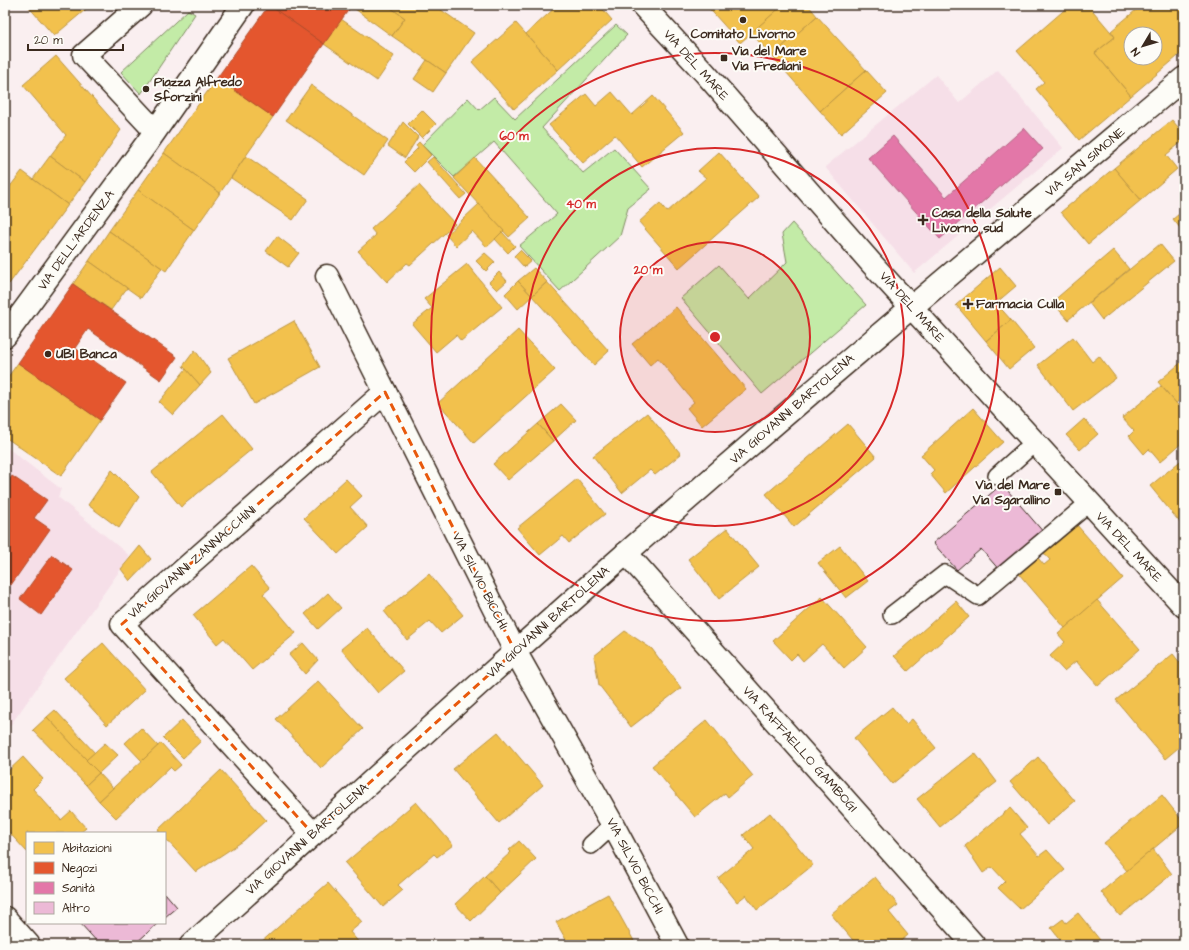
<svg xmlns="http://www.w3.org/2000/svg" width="1189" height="950" font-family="'Architects Daughter',sans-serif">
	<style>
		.built { fill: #f6dfe8 }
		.green { fill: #c3eba7; stroke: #7f8a62 }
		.homes { fill: #f2c14e; stroke: #bb9440; fill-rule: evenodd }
		.shops { fill: #e4572e; stroke: #b14a29 }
		.health { fill: #e377a8; stroke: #b1607f }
		.building { fill: #ecb9d6; stroke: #3b2a1e }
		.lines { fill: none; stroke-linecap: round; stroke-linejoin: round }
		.service-casing { stroke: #3b2a1e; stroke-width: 20 }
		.minor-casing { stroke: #3b2a1e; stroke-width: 25 }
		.secondary-casing { stroke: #3b2a1e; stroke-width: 25 }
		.service { stroke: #fdfcf7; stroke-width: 17 }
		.minor { stroke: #fdfcf7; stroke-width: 22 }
		.secondary { stroke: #fdfcf7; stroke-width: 22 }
		.marked { fill: none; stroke: #e8590c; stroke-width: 3; stroke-dasharray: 8 5; stroke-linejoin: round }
		.ring { fill: none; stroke: #d62828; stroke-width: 2 }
		.poi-dot { fill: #3b2a1e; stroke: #fdfcf7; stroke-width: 1.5 }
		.labels { text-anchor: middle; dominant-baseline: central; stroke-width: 4; stroke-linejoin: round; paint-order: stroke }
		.poi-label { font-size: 13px; font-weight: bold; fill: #3b2a1e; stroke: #fdfcf7; text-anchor: start }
		.street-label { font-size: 13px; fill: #3b2a1e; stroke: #fdfcf7 }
		.centre { fill: #d62828; stroke: #fdfcf7; stroke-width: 2 }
		.ring-label { font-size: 12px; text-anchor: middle; font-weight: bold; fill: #d62828; stroke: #fdfcf7; stroke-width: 4; stroke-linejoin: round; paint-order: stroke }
	</style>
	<rect width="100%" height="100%" fill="#faeff0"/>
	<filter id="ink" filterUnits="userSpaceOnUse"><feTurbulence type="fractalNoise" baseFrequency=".025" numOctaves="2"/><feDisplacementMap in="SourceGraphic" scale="8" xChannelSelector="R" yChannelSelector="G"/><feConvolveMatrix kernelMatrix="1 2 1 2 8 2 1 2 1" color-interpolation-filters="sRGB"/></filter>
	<g filter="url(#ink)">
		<g class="built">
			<polygon points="998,70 1063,148 914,273 825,167 936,75 959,103"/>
			<polygon points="5,446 61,489 58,497 130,556 5,733"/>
		</g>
		<g class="green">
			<polygon points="188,10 195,14 141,94 121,72"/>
			<polygon points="616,25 627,35 542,128 583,173 614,148 651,189 628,208 620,236 560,291 519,246 557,214 494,142 454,177 422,145 468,98 479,110 494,97 515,119"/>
			<polygon points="792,223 866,305 762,394 681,298 719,265 749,299 787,262 782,234"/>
		</g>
		<g class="homes">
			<polygon points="27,5 91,5 54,36"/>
			<polygon points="352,5 387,5 405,18 392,36 351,6"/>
			<polygon points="387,5 434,5 474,33 446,73 392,36 405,18"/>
			<polygon points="558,5 599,5 612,20 558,70 526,34"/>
			<polygon points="706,5 778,5 780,8 740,43"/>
			<polygon points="783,5 808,5 817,16 772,56 751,33"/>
			<polygon points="1070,5 1088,5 1115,37 1095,53 1131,96 1079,140 1036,89 1044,82 1017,51"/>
			<path d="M1142 5H1184V51L1131 96 1095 53 1115 37 1111 31ZM1131 34H1155V58H1131Z"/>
			<polygon points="817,16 866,70 820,111 772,56"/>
			<polygon points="341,19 394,56 377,81 324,44"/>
			<polygon points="516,23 558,70 514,109 472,62"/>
			<polygon points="56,56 121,130 85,182 50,156 66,135 23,85"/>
			<polygon points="427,60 446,73 433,92 414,79"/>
			<polygon points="866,70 887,93 841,134 820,111"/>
			<polygon points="217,78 273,117 220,193 164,153"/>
			<polygon points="311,85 388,141 364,175 286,120"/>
			<polygon points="612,92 632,115 653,96 684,132 642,167 615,135 583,163 549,125 586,94 596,106"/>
			<polygon points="422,110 436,124 422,138 408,124"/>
			<polygon points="1172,120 1184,134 1184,140 1166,155 1177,169 1141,200 1114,168"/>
			<polygon points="403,122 418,137 405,158 388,146"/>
			<polygon points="419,142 431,155 414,172 404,162 418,148 416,145"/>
			<polygon points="719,152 759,197 679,268 639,222 660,203 667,212 706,178 698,171"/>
			<polygon points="164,153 220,193 194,230 138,190"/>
			<polygon points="50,156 85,182 68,205 33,179"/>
			<polygon points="246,156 308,199 293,220 231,178"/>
			<polygon points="433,157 466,194 460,199 427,162"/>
			<polygon points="475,158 530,218 509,237 454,178"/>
			<polygon points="1114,168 1141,200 1088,244 1061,212"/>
			<polygon points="22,171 68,205 9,284 5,281 5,193"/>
			<polygon points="419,185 455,224 410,265 407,263 387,282 358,251 376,235 371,229"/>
			<polygon points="138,190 194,230 166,271 109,231"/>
			<polygon points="479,204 504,231 487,247 472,231 456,246 446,235"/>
			<polygon points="1184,210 1184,233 1173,219"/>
			<polygon points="109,231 162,268 141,298 89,261"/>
			<polygon points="502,232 515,246 508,253 495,239"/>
			<polygon points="277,236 299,253 288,267 266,251"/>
			<polygon points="1160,244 1174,261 1102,320 1089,303"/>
			<polygon points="520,250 531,261 524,267 514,256"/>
			<polygon points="1113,250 1129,269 1068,320 1052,302"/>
			<polygon points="485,253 495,262 486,271 476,261"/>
			<polygon points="89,261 127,288 111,310 73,284"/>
			<polygon points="467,264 502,307 461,341 456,335 436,352 412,324 432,308 424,299"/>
			<polygon points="1000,267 1016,286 996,303 1011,320 986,341 956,305"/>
			<polygon points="534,268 547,282 532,296 518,281"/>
			<polygon points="499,272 507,281 497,290 489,282"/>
			<polygon points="518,281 532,296 518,309 505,294"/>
			<polygon points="547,282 609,351 594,365 532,296"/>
			<polygon points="676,307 746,389 702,426 687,408 694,402 658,358 650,365 632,344"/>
			<polygon points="1011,320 1034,348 1009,369 986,341"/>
			<polygon points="294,321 320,367 254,404 228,358"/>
			<polygon points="518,330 555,370 474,443 438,403"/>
			<polygon points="1073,337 1092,362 1099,356 1116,378 1073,411 1038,365"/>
			<polygon points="195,350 211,373 200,385 183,366"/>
			<polygon points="1184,360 1184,397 1176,403 1158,382"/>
			<polygon points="18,363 100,420 61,476 5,437 5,381"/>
			<polygon points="186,369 200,385 173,415 159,402"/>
			<polygon points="1161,386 1184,412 1184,441 1160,462 1149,449 1144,454 1129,436 1134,431 1122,418"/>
			<polygon points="561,404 576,420 553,441 538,424"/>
			<polygon points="973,408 1003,442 946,493 930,474 934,470 921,455"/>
			<polygon points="647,413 681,454 655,475 650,470 622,493 593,456"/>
			<polygon points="223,414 252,449 181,507 152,472"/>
			<polygon points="1084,419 1098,434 1080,450 1066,435"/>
			<polygon points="538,424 553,441 508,480 493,464"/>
			<polygon points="848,424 876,457 794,527 766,494"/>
			<polygon points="1184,458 1184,523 1182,525 1150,486"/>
			<polygon points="112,470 139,497 119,528 88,505"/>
			<polygon points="346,479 362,496 350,507 368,527 338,554 304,518"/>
			<polygon points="577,479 605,514 569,543 563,536 540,555 517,528"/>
			<polygon points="1076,524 1123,578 1065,628 1019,574 1038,558 1044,565 1050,560 1043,552"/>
			<polygon points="727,528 759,567 719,599 688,559"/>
			<polygon points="140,546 151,559 130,581 121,569"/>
			<polygon points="840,546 868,581 846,598 818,563"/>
			<polygon points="251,566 270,588 263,594 296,633 252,670 224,638 217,644 193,615"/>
			<polygon points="429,574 463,615 441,633 430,621 407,640 384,611"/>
			<polygon points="328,593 341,608 318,629 305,614"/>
			<polygon points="822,597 867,647 844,668 822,644 803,661 797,654 791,660 773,641"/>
			<polygon points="1097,600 1140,649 1098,686 1076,661 1064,671 1050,656 1065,642 1058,634"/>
			<polygon points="956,601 969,617 908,671 894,656"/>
			<polygon points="367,628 404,671 378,693 341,649"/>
			<polygon points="625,631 652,649 681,688 631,727 599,685 594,656"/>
			<polygon points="103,643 145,690 107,725 64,678"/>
			<polygon points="303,643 318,660 305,674 289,655"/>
			<polygon points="1173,654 1184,668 1184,743 1165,759 1116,700"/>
			<polygon points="318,681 363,729 321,768 276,719"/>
			<polygon points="892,707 906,724 912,719 936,748 892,784 854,738"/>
			<polygon points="55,710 95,753 86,760 47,717"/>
			<polygon points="47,717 99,773 86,785 33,730"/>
			<polygon points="182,720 201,741 183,758 163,738"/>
			<polygon points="707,720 753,776 728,797 725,793 695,817 652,766"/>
			<polygon points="141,728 158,746 142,761 125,743"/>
			<polygon points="498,732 543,785 499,823 453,769"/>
			<polygon points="105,743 118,755 99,773 86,760"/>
			<polygon points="161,743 181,765 174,771 170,767 116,818 99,801"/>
			<polygon points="975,753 997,782 940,827 917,799"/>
			<polygon points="23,757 43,779 33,789 61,820 71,811 86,828 80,833 27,833 27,852 5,828 5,774"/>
			<polygon points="1038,757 1075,801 1047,825 1010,782"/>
			<polygon points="221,770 266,820 243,841 196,872 165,838 165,833 160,833 158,830"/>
			<polygon points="99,773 113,788 99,801 86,785"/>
			<polygon points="1162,795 1184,823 1127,871 1104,843"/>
			<polygon points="416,802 453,845 437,857 434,854 398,885 403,890 383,907 345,863"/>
			<polygon points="1010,808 1027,828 1020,834 1039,856 1047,850 1065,870 1020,909 998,888 1005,881 992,867 983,873 965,846"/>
			<polygon points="770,813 813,865 757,910 746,895 737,902 718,878 754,849 743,835"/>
			<polygon points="519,841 536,859 500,893 485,876 511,852 509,850"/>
			<polygon points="1153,849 1172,874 1120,916 1101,892"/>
			<polygon points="485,876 500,893 471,921 455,904"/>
			<polygon points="875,877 898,905 889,912 908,935 896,945 857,945 831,914"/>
			<polygon points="328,883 362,922 350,932 361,945 260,945 259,944"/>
			<polygon points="608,894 634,941 627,945 569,945 556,922"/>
			<polygon points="1078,913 1104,945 1064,945 1051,928 1063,919 1066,923"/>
		</g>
		<g class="shops">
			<polygon points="269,5 352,5 324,44"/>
			<polygon points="269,5 324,44 273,117 217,78"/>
			<polygon points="73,284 177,357 161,380 88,329 75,348 126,383 100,420 18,363"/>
			<polygon points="12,476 47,500 34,518 50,529 11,585 5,581 5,486"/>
			<polygon points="52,555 73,570 41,615 20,599"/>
		</g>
		<polygon class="health" points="1024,128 1043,149 940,239 868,158 893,136 946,197"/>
		<g class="building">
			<polygon points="1002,484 1045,534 1001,572 981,549 957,570 933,543"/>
			<polygon points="165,893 177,907 165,917"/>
			<polygon points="80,923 158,923 134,945 100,945"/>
		</g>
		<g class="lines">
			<g class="service-casing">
				<g id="service">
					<polyline points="997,476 1035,442"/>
					<polyline points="892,615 945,574 978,596 1089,503"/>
					<polyline points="591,845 613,825"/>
				</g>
			</g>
			<g class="minor-casing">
				<g id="minor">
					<polyline points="141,5 84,55 155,131"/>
					<polyline points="642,5 705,73 872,264 1184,606"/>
					<polyline points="327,276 515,651 613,825 677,945"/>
					<polyline points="626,553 974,945"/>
					<polyline points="313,834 122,624 385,392"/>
					<polyline points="5,918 29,945"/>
					<path d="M191 945C335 815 478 683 624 555 808 393 996 236 1184 78"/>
				</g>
			</g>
			<g class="secondary-casing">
				<polyline id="secondary" points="5,336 147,143 243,5"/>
			</g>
			<use href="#service" class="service"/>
			<use href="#minor" class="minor"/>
			<use href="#secondary" class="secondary"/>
		</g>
	</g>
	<path class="marked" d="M385 392 515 651 313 834 122 624Z"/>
	<circle cx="715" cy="337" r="95" fill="#d62828" fill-opacity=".12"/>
	<g class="ring">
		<circle cx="715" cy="337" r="95"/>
		<circle cx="715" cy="337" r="189"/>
		<circle cx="715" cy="337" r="284"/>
	</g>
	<g class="poi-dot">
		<circle cx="743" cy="20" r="4"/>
		<rect x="720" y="54" width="8" height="8" rx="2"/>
		<circle cx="146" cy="89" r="4"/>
		<path d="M921 214h4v4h4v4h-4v4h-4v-4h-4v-4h4z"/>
		<path d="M966 298h4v4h4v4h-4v4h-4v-4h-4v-4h4z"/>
		<circle cx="48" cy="354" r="4"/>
		<rect x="1054" y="488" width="8" height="8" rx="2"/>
	</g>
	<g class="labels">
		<g class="poi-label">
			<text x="743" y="34" text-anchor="middle">Comitato Livorno</text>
			<text x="732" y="51">Via del Mare<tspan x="732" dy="15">Via Frediani</tspan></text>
			<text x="154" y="82">Piazza Alfredo<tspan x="154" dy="15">Sforzini</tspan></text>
			<text x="932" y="213">Casa della Salute<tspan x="932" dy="15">Livorno sud</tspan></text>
			<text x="976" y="304">Farmacia Culla</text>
			<text x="56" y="354">UBI Banca</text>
			<text x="1050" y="485" text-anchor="end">Via del Mare<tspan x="1050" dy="15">Via Sgarallino</tspan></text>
		</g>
		<g class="street-label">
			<text transform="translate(696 65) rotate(48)">VIA DEL MARE</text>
			<text transform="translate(1085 162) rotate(-40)">VIA SAN SIMONE</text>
			<text transform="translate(76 240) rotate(-54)">VIA DELL'ARDENZA</text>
			<text transform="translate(912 307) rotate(48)">VIA DEL MARE</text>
			<text transform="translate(792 409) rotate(-41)">VIA GIOVANNI BARTOLENA</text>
			<text transform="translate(1129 547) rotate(47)">VIA DEL MARE</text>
			<text transform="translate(192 562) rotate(-41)">VIA GIOVANNI ZANNACCHINI</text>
			<text transform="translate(480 581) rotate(63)">VIA SILVIO BICCHI</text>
			<text transform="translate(548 622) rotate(-42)">VIA GIOVANNI BARTOLENA</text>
			<text transform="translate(800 749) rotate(48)">VIA RAFFAELLO GAMBOGI</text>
			<text transform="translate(307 839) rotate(-42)">VIA GIOVANNI BARTOLENA</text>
			<text transform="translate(635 866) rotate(62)">VIA SILVIO BICCHI</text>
		</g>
	</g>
	<circle cx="715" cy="337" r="6" class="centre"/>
	<g class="ring-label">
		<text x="514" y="140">60 m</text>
		<text x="581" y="208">40 m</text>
		<text x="648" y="274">20 m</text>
	</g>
	<rect width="1189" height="950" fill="none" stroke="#fdfcf7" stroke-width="20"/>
	<rect x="10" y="10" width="1169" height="930" fill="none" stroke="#3b2a1e" stroke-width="1.5" filter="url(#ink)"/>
	<rect x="26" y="832" width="140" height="92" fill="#fdfcf7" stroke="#afa8a0"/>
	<rect x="34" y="842" width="20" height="12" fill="#f2c14e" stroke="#afa8a0"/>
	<text x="62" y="852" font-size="12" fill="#3b2a1e">Abitazioni</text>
	<rect x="34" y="862" width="20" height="12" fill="#e4572e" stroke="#afa8a0"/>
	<text x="62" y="872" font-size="12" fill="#3b2a1e">Negozi</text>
	<rect x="34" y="882" width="20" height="12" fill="#e377a8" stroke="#afa8a0"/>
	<text x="62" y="892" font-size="12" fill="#3b2a1e">Sanità</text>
	<rect x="34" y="902" width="20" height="12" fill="#ecb9d6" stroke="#afa8a0"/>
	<text x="62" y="912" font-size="12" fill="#3b2a1e">Altro</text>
	<g transform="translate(1143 46) rotate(232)"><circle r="19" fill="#fdfcf7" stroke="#afa8a0"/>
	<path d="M0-3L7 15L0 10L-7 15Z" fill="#3b2a1e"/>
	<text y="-6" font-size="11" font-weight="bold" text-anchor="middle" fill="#3b2a1e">N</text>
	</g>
	<path d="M28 44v6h95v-6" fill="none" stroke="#3b2a1e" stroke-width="2"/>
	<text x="34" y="44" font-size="12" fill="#3b2a1e" stroke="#fdfcf7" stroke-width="3" paint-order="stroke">20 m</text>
</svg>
